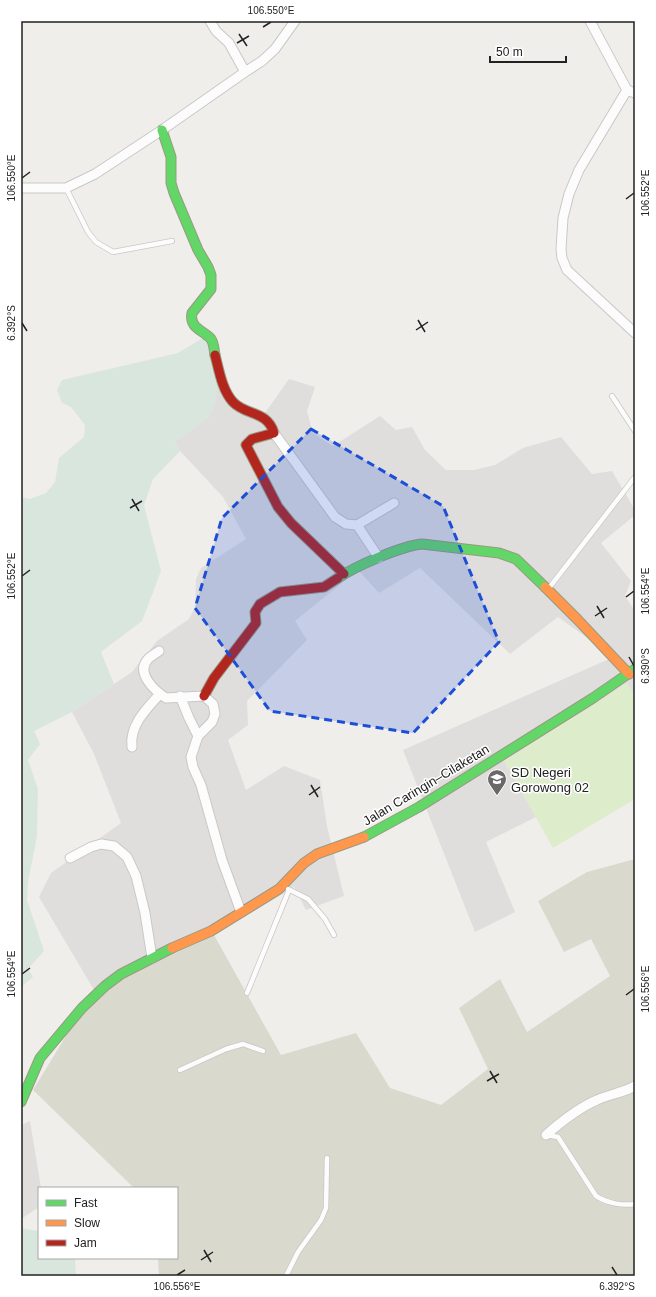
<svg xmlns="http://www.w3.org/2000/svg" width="656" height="1297" font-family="Arial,sans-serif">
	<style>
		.residential { fill: #dfdedc }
		.construction { fill: #d9d9cd }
		.grass { fill: #ddeccb }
		.wetland { fill: #d9e6de }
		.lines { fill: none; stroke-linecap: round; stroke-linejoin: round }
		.lane-casing { stroke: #c9c8c7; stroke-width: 6 }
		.street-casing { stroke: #c9c8c7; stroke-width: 11 }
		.fast-casing { stroke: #999a82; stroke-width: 11 }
		.slow-casing { stroke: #999a82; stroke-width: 11 }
		.jam-casing { stroke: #999a82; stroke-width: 11 }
		.lane { stroke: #fdfcfc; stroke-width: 4.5 }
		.street { stroke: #fdfcfc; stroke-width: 9 }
		.fast { stroke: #63d668; stroke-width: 9 }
		.slow { stroke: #ff974d; stroke-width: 9 }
		.jam { stroke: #b3261e; stroke-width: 9 }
		.marked { fill: #1d4ed8; fill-opacity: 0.2; stroke: #1d4ed8; stroke-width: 3; stroke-dasharray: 8 5; stroke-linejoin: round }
		.ticks { fill: none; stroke: #222; stroke-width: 1.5 }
		.labels { text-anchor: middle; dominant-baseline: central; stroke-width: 3; stroke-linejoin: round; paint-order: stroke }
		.poi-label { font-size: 13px; fill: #222; stroke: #fff; text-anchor: start }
		.street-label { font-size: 13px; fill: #222; stroke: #fff }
		.neatline { fill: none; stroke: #222; stroke-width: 1.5 }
		.ticks-label { font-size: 10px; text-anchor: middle; fill: #222 }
	</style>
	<rect width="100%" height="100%" fill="#f0eeeb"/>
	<g class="residential">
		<polygon points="218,376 237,408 262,417 289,379 315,387 307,411 313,433 333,446 380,416 396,430 412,427 425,450 446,470 474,470 495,465 523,448 561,437 592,474 612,471 635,510 635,515 601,543 631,581 625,596 635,611 635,698 627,683 504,761 536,817 486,842 515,912 475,932 403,750 609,659 597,645 558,617 510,654 420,568 379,593 358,570 295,621 307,640 247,701 248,725 228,740 246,790 284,766 320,780 327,826 344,896 306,910 294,887 214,935 94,990 39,897 51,873 121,823 94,754 72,712 132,672 157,641 189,619 195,607 196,579 201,568 246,539 223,497 180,451 175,441 209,417"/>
		<polygon points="30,1121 41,1188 39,1188 39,1207 21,1219 21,1125"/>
	</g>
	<polygon class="construction" points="635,859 635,1276 159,1276 158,1258 177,1258 177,1188 134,1188 33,1090 94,990 214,935 281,1055 356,1033 390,1088 441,1105 488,1069 459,1008 500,979 527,1032 610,976 591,939 564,952 538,901 587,872"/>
	<polygon class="grass" points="627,683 635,698 635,799 553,848 504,761"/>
	<g class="wetland">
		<polygon points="206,336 218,376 216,403 209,417 175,441 180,451 153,479 144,505 161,571 149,603 142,621 101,652 114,684 72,712 34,731 40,744 28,760 38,789 37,836 28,882 27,900 44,951 28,969 33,977 21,987 21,497 30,499 46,493 55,482 59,458 84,437 85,425 71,407 62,403 57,390 62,380 178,353"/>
		<polygon points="21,1228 39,1231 39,1258 75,1258 76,1276 21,1276"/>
	</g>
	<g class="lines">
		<g class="lane-casing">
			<g id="lane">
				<polyline points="66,188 88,232 96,242 113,252 172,241"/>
				<polyline points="612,396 635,431"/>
				<polyline points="549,588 635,477"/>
				<polyline points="288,889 308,899 325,919 334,935"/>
				<polyline points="247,993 289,890"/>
				<polyline points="180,1070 226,1049 243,1044 263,1051"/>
				<path d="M546 1135 558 1137 596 1196C607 1203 622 1206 635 1204"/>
				<polyline points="286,1276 298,1252 321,1220 326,1208 327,1158"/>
			</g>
		</g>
		<g class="street-casing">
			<g id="street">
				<polyline points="210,21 216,31 229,43 245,72"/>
				<polyline points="590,21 627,90"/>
				<polyline points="635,93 627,90 579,170 569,194 563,218 561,249 562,258 567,270 635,333"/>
				<polyline points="21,188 66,188 95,174 162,130 245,72 262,61 275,49 295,21"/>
				<polyline points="274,433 335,517 346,524 357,525 394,503"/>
				<polyline points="357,525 379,558"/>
				<path d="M159 651C155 654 151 656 148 659 135 673 155 691 166 698L204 696 213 704 215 714 212 722 198 736 191 757 193 767 201 785 222 860 241 912"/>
				<polyline points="180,696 189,718 198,736"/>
				<path d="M132 747C129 726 147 708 160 694"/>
				<polyline points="70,858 91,847 101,844 114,846 127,857 136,876 145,913 152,958"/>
				<path d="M546 1135C562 1121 578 1108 597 1100 610 1094 623 1093 635 1086"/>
			</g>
		</g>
		<g class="fast-casing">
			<g id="fast">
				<path d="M162 130 171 157V183L174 193 198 250 208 267 211 275V289L192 313C189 328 203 330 211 339 214 343 214 350 215 355"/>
				<path d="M338 578C356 566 401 546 422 544L499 553 516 559 545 587"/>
				<polyline points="364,837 419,807 593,698 635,669"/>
				<polyline points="21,1102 40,1058 82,1008 105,986 121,974 172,948"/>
			</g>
		</g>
		<g class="slow-casing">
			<g id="slow">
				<polyline points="545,587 578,620 629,674"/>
				<polyline points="172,948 211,931 279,889 304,863 317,854 364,837"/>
			</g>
		</g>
		<g class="jam-casing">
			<g id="jam">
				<path d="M215 355C219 370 222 390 233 402 246 416 267 410 274 433L252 439 246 445 278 507 291 523 344 574"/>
				<polyline points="204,696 214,678 256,623 255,612 260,604 280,592 324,587 338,578"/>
			</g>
		</g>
		<use href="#lane" class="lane"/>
		<use href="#street" class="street"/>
		<use href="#fast" class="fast"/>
		<use href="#slow" class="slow"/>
		<use href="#jam" class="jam"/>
	</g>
	<path class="marked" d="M311 429 443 506 499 642 413 733 270 711 195 608 222 518Z"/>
	<path class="ticks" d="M263 27 271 22M239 34 247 46M237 43 249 36M22 178 30 172M626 199 634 193M418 320 425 332M22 323 27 331M416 330 428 322M132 499 139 511M130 508 142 501M22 576 30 570M626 597 634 591M597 606 604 618M595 616 607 608M629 657 634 666M311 785 318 797M309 795 320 787M22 974 30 968M626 995 634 989M490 1071 497 1083M487 1081 499 1074M204 1250 211 1262M201 1260 213 1252M612 1267 617 1275M177 1275 185 1270"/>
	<defs>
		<g id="school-pin" transform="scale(1)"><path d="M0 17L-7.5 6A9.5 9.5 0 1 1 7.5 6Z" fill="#6a6968" stroke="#fff"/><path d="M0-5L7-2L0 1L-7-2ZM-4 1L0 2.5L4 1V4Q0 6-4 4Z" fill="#fff"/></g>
	</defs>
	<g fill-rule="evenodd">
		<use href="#school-pin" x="497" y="779"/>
	</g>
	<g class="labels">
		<g class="poi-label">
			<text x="511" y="772">SD Negeri<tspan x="511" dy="15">Gorowong 02</tspan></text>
		</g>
		<g class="street-label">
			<text transform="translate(426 785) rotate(-31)">Jalan Caringin–Cilaketan</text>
		</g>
	</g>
	<rect width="656" height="1297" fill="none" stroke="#ffffff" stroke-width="44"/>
	<rect x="38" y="1187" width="140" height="72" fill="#ffffff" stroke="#a7a7a7"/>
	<rect x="46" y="1200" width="20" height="6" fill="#63d668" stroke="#a7a7a7"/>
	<text x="74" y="1207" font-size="12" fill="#222222">Fast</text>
	<rect x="46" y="1220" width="20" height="6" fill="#ff974d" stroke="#a7a7a7"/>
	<text x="74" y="1227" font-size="12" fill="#222222">Slow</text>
	<rect x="46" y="1240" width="20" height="6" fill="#b3261e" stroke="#a7a7a7"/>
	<text x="74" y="1247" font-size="12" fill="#222222">Jam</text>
	<path d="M490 56v6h76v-6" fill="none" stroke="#222222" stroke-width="2"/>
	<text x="496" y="56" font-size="12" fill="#222222" stroke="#ffffff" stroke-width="3" paint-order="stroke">50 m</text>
	<rect x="22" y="22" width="612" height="1253" class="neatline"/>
	<g class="ticks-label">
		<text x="271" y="14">106.550°E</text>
		<text transform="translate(11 178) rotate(-90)" y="4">106.550°E</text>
		<text transform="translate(645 193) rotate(-90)" y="4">106.552°E</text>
		<text transform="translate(11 323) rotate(-90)" y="4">6.392°S</text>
		<text transform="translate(11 576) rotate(-90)" y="4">106.552°E</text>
		<text transform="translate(645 591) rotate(-90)" y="4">106.554°E</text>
		<text transform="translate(645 666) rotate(-90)" y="4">6.390°S</text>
		<text transform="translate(11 974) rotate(-90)" y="4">106.554°E</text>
		<text transform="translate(645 989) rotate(-90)" y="4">106.556°E</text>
		<text x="177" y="1290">106.556°E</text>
		<text x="617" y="1290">6.392°S</text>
	</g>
</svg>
